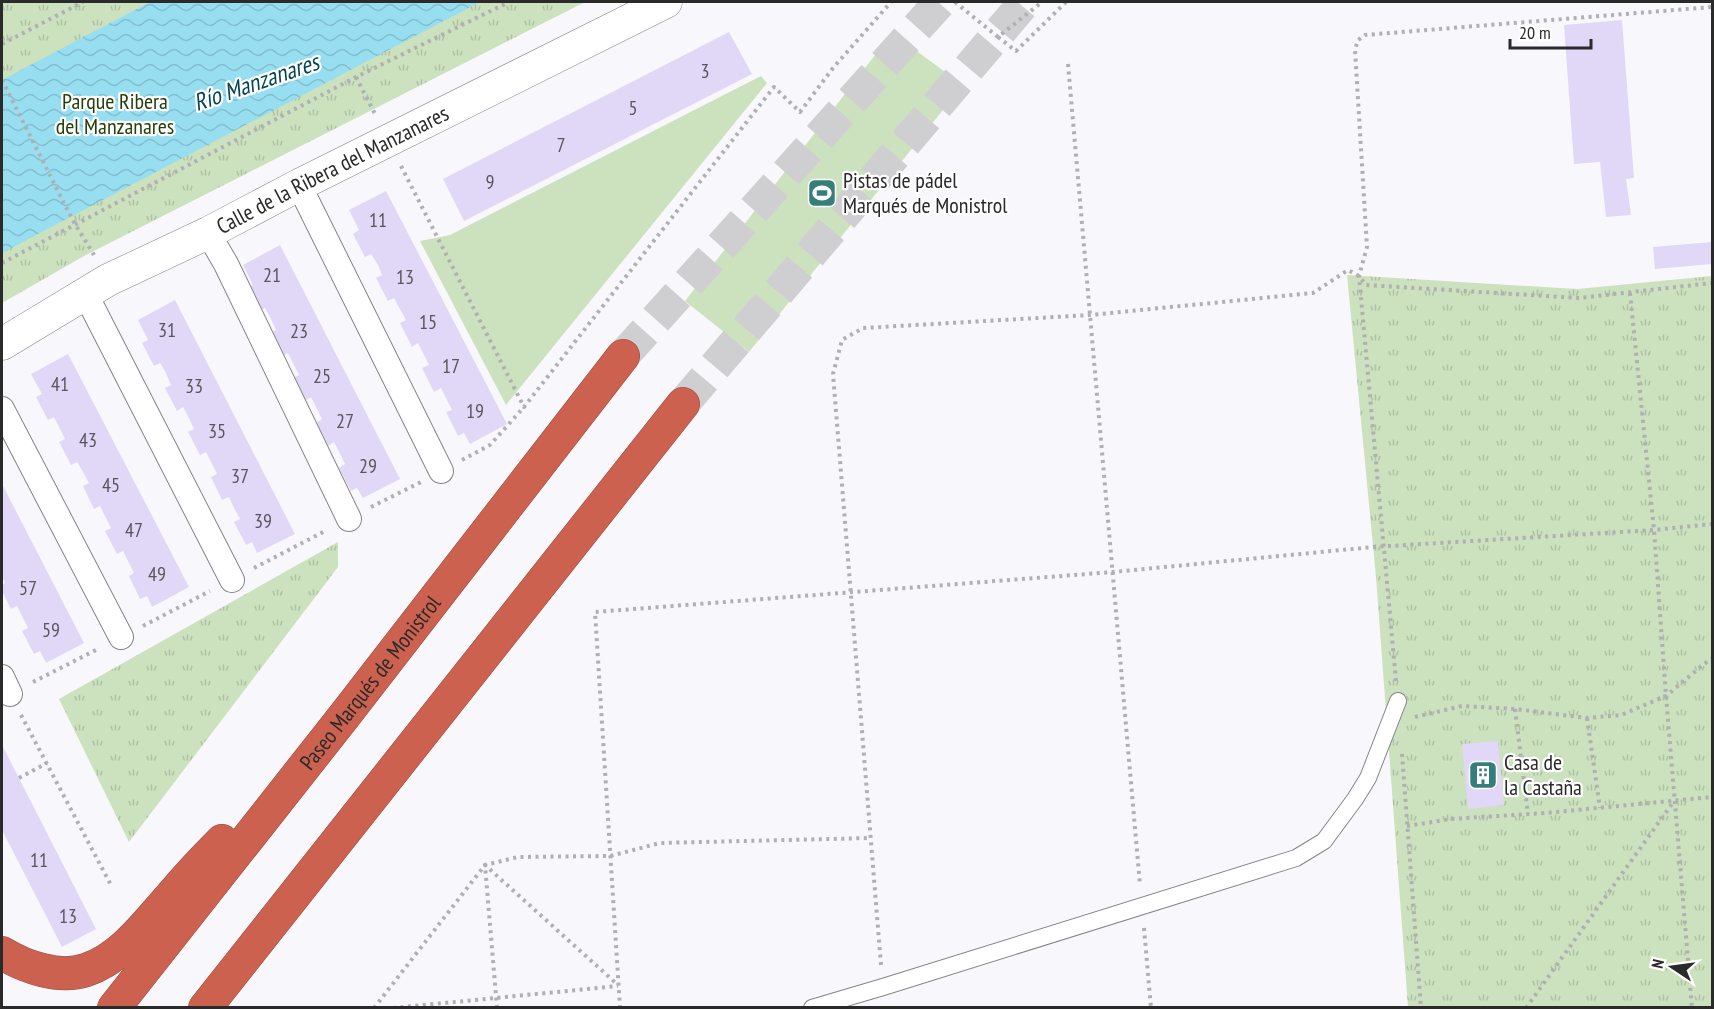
<svg xmlns="http://www.w3.org/2000/svg" width="1714" height="1009" font-family="'PT Sans Narrow',sans-serif">
	<style>
		.grass { fill: #cce1be }
		.park { fill: url(#park-tufts) }
		.water { fill: url(#water-waves) }
		.building { fill: #e1d7f7 }
		.lines { fill: none; stroke-linecap: round; stroke-linejoin: round }
		.motorway-tunnel { stroke: #cfcfd2; stroke-width: 33; stroke-dasharray: 33 16; stroke-linecap: butt }
		.service-casing { stroke: #858589; stroke-width: 18 }
		.pedestrian-casing { stroke: #858589; stroke-width: 26 }
		.minor-casing { stroke: #858589; stroke-width: 33 }
		.motorway-casing { stroke: #944e42; stroke-width: 34 }
		.path { stroke: #b0b0b3; stroke-width: 4; stroke-dasharray: 3 4.5; stroke-linecap: butt }
		.service { stroke: #fff; stroke-width: 16 }
		.pedestrian { stroke: #fff; stroke-width: 24 }
		.minor { stroke: #fff; stroke-width: 32 }
		.motorway { stroke: #cd614f; stroke-width: 33 }
		.labels { text-anchor: middle; dominant-baseline: central; stroke-width: 4.5; stroke-linejoin: round; paint-order: stroke }
		.number-label { font-size: 20px; fill: #58555e }
		.park-label { font-size: 22px; fill: #243f0a; stroke: #fff }
		.street-label { font-size: 22px; fill: #2a2a2b; stroke: #fff }
		.poi-label { font-size: 22px; fill: #2a2a2b; stroke: #fff; text-anchor: start }
		.water-label { font-size: 24px; font-style: italic; fill: #054654; stroke: #fff }
	</style>
	<defs>
		<pattern id="park-tufts" width="24" height="20" patternUnits="userSpaceOnUse" patternTransform="scale(1.5)"><rect width="24" height="20" fill="#cce1be"/><path d="M3 7l-1-3M5 7V3M7 7l1-3M15 17l-1-3M17 17v-4M19 17l1-3" fill="none" stroke="#afc1a3"/></pattern>
		<pattern id="water-waves" width="16" height="10" patternUnits="userSpaceOnUse" patternTransform="scale(1.5)"><rect width="16" height="10" fill="#97def1"/><path d="M0 5q4-4 8 0t8 0" fill="none" stroke="#82bfcf"/></pattern>
	</defs>
	<rect width="100%" height="100%" fill="#f8f8fc"/>
	<g class="grass">
		<polygon points="892,33 963,85 749,352 685,301"/>
		<polygon points="761,76 767,83 506,405 420,241 450,235"/>
	</g>
	<g class="park">
		<polygon points="2,2 585,2 84,256 2,303"/>
		<polygon points="1347,275 1577,289 1712,276 1712,1007 1408,1007 1376,577"/>
		<polygon points="338,542 338,567 129,842 59,699"/>
	</g>
	<polygon class="water" points="150,2 480,2 2,253 2,80"/>
	<g class="building">
		<polygon points="1622,20 1634,178 1626,179 1631,215 1606,217 1600,162 1574,164 1564,25"/>
		<polygon points="729,32 752,74 464,221 443,179"/>
		<polygon points="386,191 507,424 470,444 464,433 458,436 446,412 452,410 441,388 434,392 422,368 429,365 418,343 412,347 400,323 406,320 394,298 388,301 376,278 382,275 378,265 371,254 365,257 353,234 359,230 349,210"/>
		<polygon points="1712,242 1712,264 1655,269 1653,247"/>
		<polygon points="280,245 400,479 363,498 357,488 351,491 339,468 345,464 334,442 328,446 316,423 322,419 311,397 305,401 293,378 299,375 288,353 282,356 270,333 276,330 271,319 265,308 259,311 247,288 253,285 243,265"/>
		<polygon points="175,300 295,534 257,553 252,542 246,545 234,522 240,519 234,508 229,497 222,500 211,477 217,474 206,452 200,455 188,432 194,429 189,418 183,407 177,411 165,388 171,385 166,373 160,363 154,366 142,343 148,340 138,320"/>
		<polygon points="68,354 189,587 152,607 147,596 140,599 129,576 134,573 123,551 117,554 105,531 111,528 100,506 94,509 83,486 89,483 83,472 77,462 71,465 59,442 65,439 54,417 48,420 36,397 42,394 31,374"/>
		<polygon points="2,484 84,643 46,663 40,651 34,654 22,631 28,628 17,606 11,609 2,591 2,585 5,583 2,576"/>
		<polygon points="1498,741 1504,805 1468,809 1462,744"/>
		<polygon points="2,745 96,929 62,947 2,830"/>
	</g>
	<g class="lines">
		<g class="motorway-tunnel">
			<polyline points="623,356 940,2"/>
			<polyline points="683,404 1025,2"/>
		</g>
		<g class="service-casing">
			<polyline id="service" points="812,1008 883,987 1296,858 1324,841 1355,799 1368,778 1398,701"/>
		</g>
		<g class="pedestrian-casing">
			<g id="pedestrian">
				<polyline points="299,185 441,471"/>
				<polyline points="208,233 226,264 349,519"/>
				<polyline points="85,293 232,580"/>
				<polyline points="2,409 121,637"/>
				<polyline points="2,677 10,694"/>
			</g>
		</g>
		<g class="minor-casing">
			<g id="minor">
				<path id="s1" d="M2 344 108 280 208 233 299 185 666 2"/>
			</g>
		</g>
		<g class="motorway-casing">
			<g id="motorway">
				<path d="M2 953C25 967 59 979 86 970 122 958 147 923 172 895 188 876 205 858 222 841"/>
				<path id="s2" d="M114 1008 345 715 623 356"/>
				<polyline points="205,1008 683,404"/>
			</g>
		</g>
		<g class="path">
			<polyline points="955,2 998,37 1042,2"/>
			<polyline points="998,37 1016,51 1066,2"/>
			<polyline points="2,44 83,2"/>
			<polyline points="1068,64 1140,885"/>
			<polyline points="356,77 375,114"/>
			<polyline points="2,80 72,219 94,255"/>
			<polyline points="401,166 524,407 774,87 800,112 833,68 891,2"/>
			<polyline points="2,263 356,77 509,2"/>
			<polyline points="1630,293 1654,530 1666,696 1692,1008"/>
			<polyline points="462,460 490,445 524,407"/>
			<polyline points="371,507 421,482"/>
			<polyline points="254,568 327,530"/>
			<polyline points="143,626 210,591"/>
			<polyline points="1396,681 1359,276 1367,247 1355,50 1358,40 1365,35 1712,7"/>
			<polyline points="33,682 98,649"/>
			<polyline points="1515,709 1528,814"/>
			<polyline points="21,715 112,887"/>
			<polyline points="1415,717 1462,706 1515,709 1587,718 1621,715 1666,696 1704,664 1712,659"/>
			<polyline points="1587,718 1600,808"/>
			<polyline points="1402,754 1421,1008"/>
			<polyline points="19,778 47,763"/>
			<polyline points="1407,826 1451,819 1545,813 1712,797"/>
			<polyline points="1144,928 1151,1008"/>
			<polyline points="881,965 833,374 842,340 863,328 1090,315 1313,293 1348,270 1359,276 1366,285 1579,298 1712,283"/>
			<polyline points="374,1008 485,865 518,857 610,856 660,843 871,838"/>
			<polyline points="393,1008 618,986"/>
			<polyline points="497,1008 485,865 618,985"/>
			<polyline points="620,1008 595,612 1113,572 1373,547 1654,530 1712,524"/>
			<polyline points="1526,1008 1674,801"/>
		</g>
		<use href="#service" class="service"/>
		<use href="#pedestrian" class="pedestrian"/>
		<use href="#minor" class="minor"/>
		<use href="#motorway" class="motorway"/>
	</g>
	<defs>
		<g id="stadium-square" transform="scale(1.5)"><rect x="-9" y="-9" width="18" height="18" rx="4" fill="#367e7a" stroke="#fff"/><path d="M0-5a6.5 5 0 1 0 0 10a6.5 5 0 1 0 0-10ZM-3.5-1.8h7v3.6h-7Z" fill="#fff"/></g>
		<g id="building-square" transform="scale(1.5)"><rect x="-9" y="-9" width="18" height="18" rx="4" fill="#367e7a" stroke="#fff"/><path d="M-4-6H4V6H1V3H-1V6H-4ZM-2.5-4.3h1.7v1.8h-1.7ZM.8-4.3h1.7v1.8H.8ZM-2.5-1h1.7V.8h-1.7ZM.8-1h1.7V.8H.8Z" fill="#fff"/></g>
	</defs>
	<g fill-rule="evenodd">
		<use href="#stadium-square" x="822" y="193"/>
		<use href="#building-square" x="1483" y="775"/>
	</g>
	<g class="labels">
		<g class="number-label">
			<text x="705" y="71">3</text>
			<text x="633" y="108">5</text>
			<text x="561" y="145">7</text>
			<text x="490" y="182">9</text>
			<text x="378" y="220">11</text>
			<text x="272" y="275">21</text>
			<text x="405" y="277">13</text>
			<text x="428" y="322">15</text>
			<text x="167" y="330">31</text>
			<text x="299" y="331">23</text>
			<text x="451" y="366">17</text>
			<text x="322" y="376">25</text>
			<text x="60" y="384">41</text>
			<text x="194" y="386">33</text>
			<text x="475" y="411">19</text>
			<text x="345" y="421">27</text>
			<text x="217" y="431">35</text>
			<text x="88" y="440">43</text>
			<text x="368" y="466">29</text>
			<text x="240" y="476">37</text>
			<text x="111" y="485">45</text>
			<text x="263" y="521">39</text>
			<text x="134" y="530">47</text>
			<text x="157" y="574">49</text>
			<text x="28" y="588">57</text>
			<text x="51" y="630">59</text>
			<text x="39" y="860">11</text>
			<text x="68" y="916">13</text>
		</g>
		<g class="park-label">
			<text x="115" y="101">Parque Ribera<tspan x="115" dy="25">del Manzanares</tspan></text>
		</g>
		<g class="street-label">
			<text stroke="none"><textPath href="#s1" startOffset="374">Calle de la Ribera del Manzanares</textPath></text>
			<text stroke="none"><textPath href="#s2" startOffset="414">Paseo Marqués de Monistrol</textPath></text>
		</g>
		<g class="poi-label">
			<text x="843" y="180">Pistas de pádel<tspan x="843" dy="25">Marqués de Monistrol</tspan></text>
			<text x="1504" y="762">Casa de<tspan x="1504" dy="25">la Castaña</tspan></text>
		</g>
		<g class="water-label">
			<text transform="translate(256 82) rotate(-19)">Río Manzanares</text>
		</g>
	</g>
	<rect width="1714" height="1009" fill="none" stroke="#2a2a2b" stroke-width="6"/>
	<g transform="translate(1672 967) rotate(283)" stroke="#ffffff" stroke-width="4.5" paint-order="stroke">
	<path d="M0-4.5L10 22L0 15L-10 22Z" fill="#2a2a2b"/>
	<text y="-9" font-size="16" font-weight="bold" text-anchor="middle" fill="#2a2a2b">N</text>
	</g>
	<path d="M1510 39v9h81v-9" fill="none" stroke="#2a2a2b" stroke-width="3"/>
	<text x="1519" y="39" font-size="18" fill="#2a2a2b" stroke="#ffffff" stroke-width="4.5" paint-order="stroke">20 m</text>
</svg>
